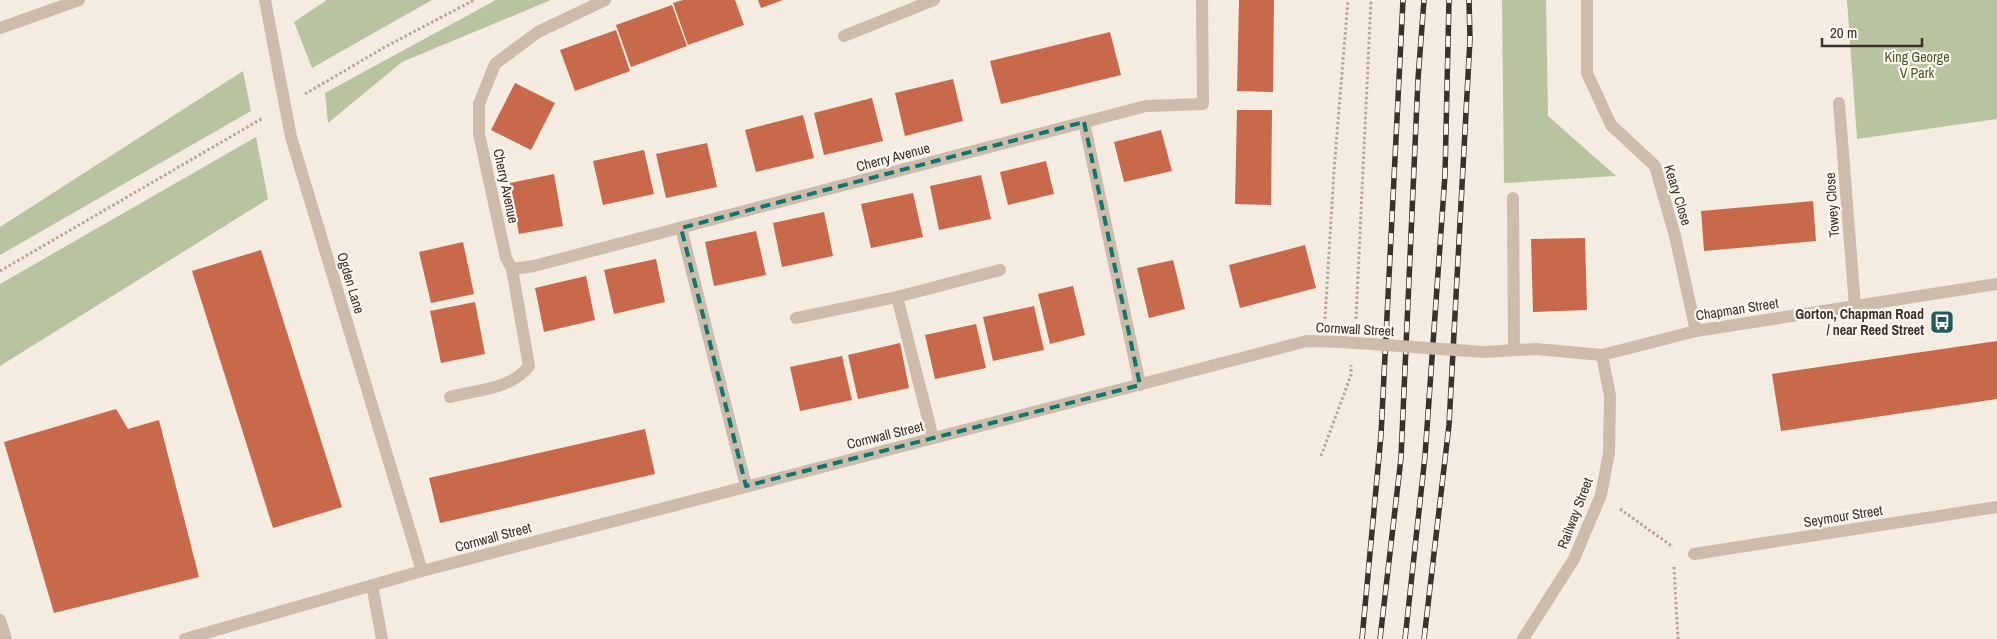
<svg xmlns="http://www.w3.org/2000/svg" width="1997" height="639" font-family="'Archivo Narrow',sans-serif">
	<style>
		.green { fill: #b8c4a0 }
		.building { fill: #c8694b }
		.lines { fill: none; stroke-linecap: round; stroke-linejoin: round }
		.path { stroke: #b9a596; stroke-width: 3; stroke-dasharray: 2.5 2.5; stroke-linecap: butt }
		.minor { stroke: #cdbbac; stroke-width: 12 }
		.rail-casing { stroke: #3b302b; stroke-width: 5.5 }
		.rail { stroke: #fbf5ee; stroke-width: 4; stroke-dasharray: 11; stroke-linecap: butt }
		.minor-bridge { stroke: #cdbbac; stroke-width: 12 }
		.marked { fill: none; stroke: #0f766e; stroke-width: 4; stroke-dasharray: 10 6; stroke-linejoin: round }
		.labels { text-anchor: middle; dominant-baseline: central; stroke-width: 4.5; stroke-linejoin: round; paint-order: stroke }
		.park-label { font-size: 14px; fill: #4a5a2e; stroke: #fbf5ee }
		.street-label { font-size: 14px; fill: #3b302b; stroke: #fbf5ee }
		.poi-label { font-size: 14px; font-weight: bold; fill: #3b302b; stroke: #fbf5ee; text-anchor: end }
	</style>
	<rect width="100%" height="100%" fill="#f4ebe1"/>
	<g class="green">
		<polygon points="327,0 432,0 312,68 294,22"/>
		<polygon points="496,0 551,0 402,62 328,123 325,93"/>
		<polygon points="1502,0 1546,0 1548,116 1616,176 1504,183"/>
		<polygon points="1847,0 1997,0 1997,119 1857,139"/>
		<polygon points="243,71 251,111 0,255 0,227"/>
		<polygon points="256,137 268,199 0,366 0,284"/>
	</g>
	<g class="building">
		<polygon points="683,0 735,0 744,25 688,45 673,3"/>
		<polygon points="758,0 783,0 761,8"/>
		<polygon points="1239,0 1274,0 1273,92 1237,91"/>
		<polygon points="672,5 687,46 631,67 616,25"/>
		<polygon points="616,30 630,71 575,91 560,50"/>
		<polygon points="1110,32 1121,75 1001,104 990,61"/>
		<polygon points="953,79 963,121 905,136 895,93"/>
		<polygon points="515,83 555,103 531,150 491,130"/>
		<polygon points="872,98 883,141 824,155 814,113"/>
		<polygon points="1237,110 1272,110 1271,205 1235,204"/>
		<polygon points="803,115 814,158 756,172 745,130"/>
		<polygon points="1161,130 1172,171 1124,182 1114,142"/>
		<polygon points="707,143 717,187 666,198 656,154"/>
		<polygon points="644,150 654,194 603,205 593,161"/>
		<polygon points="1046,161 1054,194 1008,205 1000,172"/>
		<polygon points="554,174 563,226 519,234 510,183"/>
		<polygon points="981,175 991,219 939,230 930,186"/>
		<polygon points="913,193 923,237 871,248 861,204"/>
		<polygon points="1813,201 1816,241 1704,251 1701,211"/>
		<polygon points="824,212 833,256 782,267 773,223"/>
		<polygon points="756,231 766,275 714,286 705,242"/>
		<polygon points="1585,238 1587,310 1533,312 1531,239"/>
		<polygon points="463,242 474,294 431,303 419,252"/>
		<polygon points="1305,245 1316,288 1240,308 1229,265"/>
		<polygon points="261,250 342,507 273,528 192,271"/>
		<polygon points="656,259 665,302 614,314 604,270"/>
		<polygon points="1173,260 1185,309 1149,318 1137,268"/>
		<polygon points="586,276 595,320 544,332 535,288"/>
		<polygon points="1073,286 1085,335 1050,344 1038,294"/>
		<polygon points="475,302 485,354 441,363 430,311"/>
		<polygon points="1034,306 1044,350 993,361 983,317"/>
		<polygon points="976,324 986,368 935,379 925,335"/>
		<polygon points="1997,341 1997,399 1781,431 1772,374"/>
		<polygon points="900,343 909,388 858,399 848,355"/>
		<polygon points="842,356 852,400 800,411 790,367"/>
		<polygon points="116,409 128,429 159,420 199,577 54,613 4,442"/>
		<polygon points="645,429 655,474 440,523 429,478"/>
	</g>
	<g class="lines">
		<g class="path">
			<polyline points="305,94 385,47 474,0"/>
			<polyline points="0,271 263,118"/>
			<polyline points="1325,319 1334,170 1348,0"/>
			<polyline points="1356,319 1371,0"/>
			<polyline points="1321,456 1351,375 1351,365"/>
			<polyline points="1620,509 1673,547"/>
			<polyline points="1674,567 1678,639"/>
		</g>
		<g class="minor">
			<polyline points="265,0 275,53"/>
			<polyline points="605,0 538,32 495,64 479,104 479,134 506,258 512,269 534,266 1146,106 1203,104 1202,0"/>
			<polyline points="1587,0 1587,73 1611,125 1655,166 1675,236 1696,331"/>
			<polyline points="0,28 79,0"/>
			<polyline points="844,36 934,0"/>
			<polyline points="1839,103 1855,306"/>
			<polyline points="1084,122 1140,385"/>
			<polyline points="291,137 422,571"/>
			<polyline points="1513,198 1514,350"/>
			<polyline points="681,228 746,486"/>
			<polyline points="897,297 1000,270"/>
			<polyline points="796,318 897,297 933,438"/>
			<polyline points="1484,352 1536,349 1602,355 1696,331 1997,284"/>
			<path d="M450 397C476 390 512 389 529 366L512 269"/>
			<polyline points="1694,554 1997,507"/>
			<polyline points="372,585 382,639"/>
			<polyline points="0,620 6,639"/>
			<polyline points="185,639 422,571 1307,341 1342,342"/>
			<polyline points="1523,639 1574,559 1601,495 1609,453 1610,396 1602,355"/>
		</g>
		<g class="rail-casing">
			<g id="rail">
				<polyline points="1362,639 1381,435 1403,0"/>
				<polyline points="1380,639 1401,458 1418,79 1424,0"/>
				<polyline points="1405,639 1425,456 1445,175 1449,0"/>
				<polyline points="1424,639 1449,425 1470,39 1469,0"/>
			</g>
		</g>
		<use href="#rail" class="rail"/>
		<g class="minor-bridge">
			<polyline points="275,53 291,137"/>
			<polyline points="1342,342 1484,352"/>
		</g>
	</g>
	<path class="marked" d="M1084 122 1140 385 746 486 681 228Z"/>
	<defs>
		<g id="bus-square" transform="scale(1.25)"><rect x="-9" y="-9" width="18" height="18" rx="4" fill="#1f5a5e" stroke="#fbf5ee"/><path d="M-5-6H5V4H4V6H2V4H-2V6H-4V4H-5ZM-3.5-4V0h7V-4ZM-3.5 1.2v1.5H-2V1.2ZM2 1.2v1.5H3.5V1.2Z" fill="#fff"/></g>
	</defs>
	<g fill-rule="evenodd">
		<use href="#bus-square" x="1942" y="322"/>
	</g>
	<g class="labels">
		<g class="park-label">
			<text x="1917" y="57">King George<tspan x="1917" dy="16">V Park</tspan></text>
		</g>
		<g class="street-label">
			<text transform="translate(893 157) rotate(-15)">Cherry Avenue</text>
			<text transform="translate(506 186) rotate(78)">Cherry Avenue</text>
			<text transform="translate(1678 195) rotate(73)">Keary Close</text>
			<text transform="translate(1832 205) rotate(-94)">Towey Close</text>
			<text transform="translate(351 283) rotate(73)">Ogden Lane</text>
			<text transform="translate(1737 309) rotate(-9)">Chapman Street</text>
			<text transform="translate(1355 329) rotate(3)">Cornwall Street</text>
			<text transform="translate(885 435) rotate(-14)">Cornwall Street</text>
			<text transform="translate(1575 513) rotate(-69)">Railway Street</text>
			<text transform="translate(1843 516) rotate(-9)">Seymour Street</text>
			<text transform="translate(493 537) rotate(-15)">Cornwall Street</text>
		</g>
		<g class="poi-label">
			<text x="1924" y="314">Gorton, Chapman Road<tspan x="1924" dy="16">/ near Reed Street</tspan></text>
		</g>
	</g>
	<path d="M1822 38v8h100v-8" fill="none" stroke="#3b302b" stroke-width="2.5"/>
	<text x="1830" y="38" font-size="15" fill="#3b302b" stroke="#fbf5ee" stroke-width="4" paint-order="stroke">20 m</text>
</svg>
